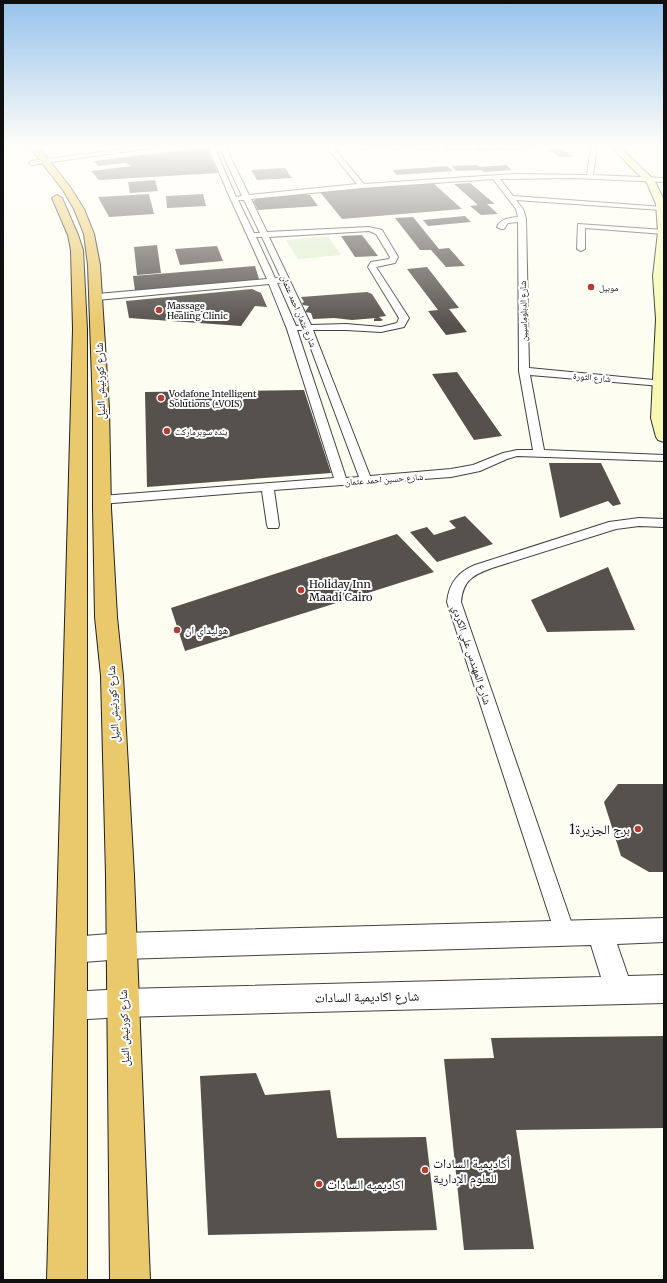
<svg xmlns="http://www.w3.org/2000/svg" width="667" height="1283" font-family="Merriweather,'Noto Naskh Arabic',serif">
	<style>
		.pitch { fill: #dfeecf }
		.building { fill: #56514c }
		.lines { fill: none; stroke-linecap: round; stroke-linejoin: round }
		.minor-casing { stroke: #424242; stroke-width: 2 }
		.tertiary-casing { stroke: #424242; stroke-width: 2 }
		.secondary-casing { stroke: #313131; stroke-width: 2 }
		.trunk-casing { stroke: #202020; stroke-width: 2 }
		.minor { fill: #fff; fill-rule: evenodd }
		.tertiary { fill: #fff; fill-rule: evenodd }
		.secondary { fill: #f7f8b3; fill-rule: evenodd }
		.trunk { fill: #eac86c; fill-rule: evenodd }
		.poi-dot { fill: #b23d33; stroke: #fff; stroke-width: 1.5 }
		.labels { text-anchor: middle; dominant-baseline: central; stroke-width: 4; stroke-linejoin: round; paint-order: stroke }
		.far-poi-label { font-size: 9px; fill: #0f0f0f; stroke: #fff; text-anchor: start }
		.far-street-label { font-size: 9px; fill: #0f0f0f; stroke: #fff }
		.street-label { font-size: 11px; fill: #0f0f0f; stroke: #fff }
		.poi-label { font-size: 11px; fill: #0f0f0f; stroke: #fff; text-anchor: start }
		.near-poi-label { font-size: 13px; fill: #0f0f0f; stroke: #fff; text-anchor: start }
		.near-street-label { font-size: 13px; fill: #0f0f0f; stroke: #fff }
	</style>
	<rect width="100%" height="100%" fill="#fefdf2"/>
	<polygon class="pitch" points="328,236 341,255 298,259 286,240"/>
	<g class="building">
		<polygon points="357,146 529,146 533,149 479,151 475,149 447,151 445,149 417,150 415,148 391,150 389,148 360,150"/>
		<polygon points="549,146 566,146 571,149 564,150 574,157 559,157 549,150 555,150"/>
		<polygon points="207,147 218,173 99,180 91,171 132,166 125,163 98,166 94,161"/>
		<polygon points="477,165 480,167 506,165 512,170 484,172 482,170 456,171 452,166"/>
		<polygon points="447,166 453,171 397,175 392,170"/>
		<polygon points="285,168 292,178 257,180 251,170"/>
		<polygon points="155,180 158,191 130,193 128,182"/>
		<polygon points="433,183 462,209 342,219 320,192"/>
		<polygon points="470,183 495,204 487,204 498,214 481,215 470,206 478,205 454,184"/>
		<polygon points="149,194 154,214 109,217 98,197"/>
		<polygon points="203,194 206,206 167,208 166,196"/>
		<polygon points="305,194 310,195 318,206 258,210 253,201 261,197"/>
		<polygon points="465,216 471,222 428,226 423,220"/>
		<polygon points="413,217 439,249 449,248 465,266 446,267 431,250 420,250 395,218"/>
		<polygon points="362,235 378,256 355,257 341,236"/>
		<polygon points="157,245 161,273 137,275 134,247"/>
		<polygon points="217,246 223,261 180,265 175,249"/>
		<polygon points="255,266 259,279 252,281 135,291 133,276"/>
		<polygon points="427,267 459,308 449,309 467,332 446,335 428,311 438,310 407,269"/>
		<polygon points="252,289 261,293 267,307 255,306 241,326 129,318 126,301"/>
		<polygon points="367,292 372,294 386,316 379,317 383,320 381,321 374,321 374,319 376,318 352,320 334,318 313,319 311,313 305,312 309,306 303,305 302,303 304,302 301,297"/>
		<polygon points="457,372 502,436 474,440 432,374"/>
		<polygon points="304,390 331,473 147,487 145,392"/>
		<polygon points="549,463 601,463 621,504 613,506 608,501 560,518"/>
		<polygon points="465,516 493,544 437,562 410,532 427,527 434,535 456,528 449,521"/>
		<polygon points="397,534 434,572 185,651 171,608"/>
		<polygon points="608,567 635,630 547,632 531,600"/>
		<polygon points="618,784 664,784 664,872 649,872 621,856 604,802"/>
		<polygon points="664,1036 664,1128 516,1130 534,1249 464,1250 444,1059 494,1058 491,1038"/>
		<polygon points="256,1073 265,1095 330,1090 337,1138 426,1137 437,1230 208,1235 200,1076"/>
	</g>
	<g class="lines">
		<g class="minor-casing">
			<g id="minor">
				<polygon points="146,146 164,146 32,165 29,163 32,161"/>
				<path d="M208 146H214L236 197 242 196 219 146H225L249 195 357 184 326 146H332L364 184 514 174 587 175 591 146H597L593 175 664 178 663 182 573 178 500 179 513 196 664 207 663 209 661 210 516 200 523 209 526 218 529 368 664 381V385L661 386 530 375 544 450 664 455V461L517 456 507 459 480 471 451 477 274 490 279 525 278 528H268L267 525 262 491 101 504 97 503 95 500 97 497 101 496 334 478 287 329 269 284 97 300 93 297 97 294 267 279 227 191ZM493 179 516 209 518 217C510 218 501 218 497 227L501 229H504L508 223 518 222 519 371 533 450H517L503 453 473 465 451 469 370 476 313 330H346L381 332 404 327 409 318 376 267 395 263 398 257 382 230 369 227 267 232 251 199 362 188ZM238 200H244L260 233H254ZM369 231 376 234 390 257 389 259 371 262 368 267 399 318 397 323 381 327 346 324 311 325 269 237ZM256 237H262L281 278H275ZM283 282 302 325 296 326 277 283ZM297 330H304L359 477 346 478Z"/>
				<polygon points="578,224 664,230 664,234 585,228 585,249 581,251 577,249"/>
				<path d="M639 518 664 519V527L639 526 616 529 492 568C473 575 463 580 461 602L575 933 572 940 565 943 558 940 555 933 447 602C449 583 458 572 475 565L609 522Z"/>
			</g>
		</g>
		<g class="tertiary-casing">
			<polygon id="tertiary" points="664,918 664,942 617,944 628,976 664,975 664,1003 123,1017 71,1020 61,1016 57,1006 61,996 71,992 123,989 601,977 591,945 122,959 71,963 62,959 58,950 62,941 71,937 122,933"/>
		</g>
		<g class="secondary-casing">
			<polygon id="secondary" points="610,146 619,146 654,180 664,200 664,442 658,440 656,437 651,418 656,319 653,276 658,232 656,204 647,183"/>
		</g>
		<g class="trunk-casing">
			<g id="trunk">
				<polygon points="29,146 38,146 70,187 84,209 94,234 100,265 109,409 111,508 117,617 123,676 134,875 150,1280 110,1280 106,875 101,676 95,617 93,508 93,409 88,265 84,234 74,209 63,190"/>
				<polygon points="57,195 62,198 78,235 83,250 87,329 87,1280 47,1280 73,329 71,250 68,235 52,198"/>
			</g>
		</g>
		<use href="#minor" class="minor"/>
		<use href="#tertiary" class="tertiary"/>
		<use href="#secondary" class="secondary"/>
		<use href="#trunk" class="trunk"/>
	</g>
	<linearGradient id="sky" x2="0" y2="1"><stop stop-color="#96c2ec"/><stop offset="0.45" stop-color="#fffef9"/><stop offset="1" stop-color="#fffef9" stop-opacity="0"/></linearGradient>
	<rect width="667" height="326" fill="url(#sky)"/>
	<g class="poi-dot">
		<circle cx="591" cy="287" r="4"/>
		<circle cx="159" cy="310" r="4"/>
		<circle cx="161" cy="398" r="4"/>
		<circle cx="167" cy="431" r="4"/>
		<circle cx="301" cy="590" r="4"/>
		<circle cx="177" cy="630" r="4"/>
		<circle cx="638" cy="829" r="4"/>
		<circle cx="425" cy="1170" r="4"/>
		<circle cx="319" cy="1184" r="4"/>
	</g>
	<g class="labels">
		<g class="far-poi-label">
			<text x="599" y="287">موبيل</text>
			<text x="167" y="305">Massage<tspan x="167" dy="10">Healing Clinic</tspan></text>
			<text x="169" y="393">Vodafone Intelligent<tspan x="169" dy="10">Solutions (_VOIS)</tspan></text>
			<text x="175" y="431">بنده سوبرماركت</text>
		</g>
		<g class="far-street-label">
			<text transform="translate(299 311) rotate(67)">شارع عثمان احمد عثمان</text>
			<text transform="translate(523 311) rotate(-91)">شارع الدبلوماسيين</text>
			<text transform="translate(592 377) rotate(5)">شارع الثورة</text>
			<text transform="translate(384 479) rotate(-4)">شارع حسين احمد عثمان</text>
		</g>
		<g class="street-label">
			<text transform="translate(100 381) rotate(-92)">شارع كورنيش النيل</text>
			<text transform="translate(472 655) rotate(72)">شارع المهندس علي الكردي</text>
			<text transform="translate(113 704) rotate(-93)">شارع كورنيش النيل</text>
			<text transform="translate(124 1028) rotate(-92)">شارع كورنيش النيل</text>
		</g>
		<g class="poi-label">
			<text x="309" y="584">Holiday Inn<tspan x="309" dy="13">Maadi Cairo</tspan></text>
			<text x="185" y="630">هوليداي ان</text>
		</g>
		<g class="near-poi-label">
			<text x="630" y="829" text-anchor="end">برج الجزيرة1</text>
			<text x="433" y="1163">أكاديمية السادات<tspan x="433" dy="15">للعلوم الإدارية</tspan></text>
			<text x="327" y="1184">اكاديميه السادات</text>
		</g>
		<g class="near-street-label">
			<text transform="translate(367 997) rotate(-1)">شارع اكاديمية السادات</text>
		</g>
	</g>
	<rect width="667" height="1283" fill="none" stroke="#0f0f0f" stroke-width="8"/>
</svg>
